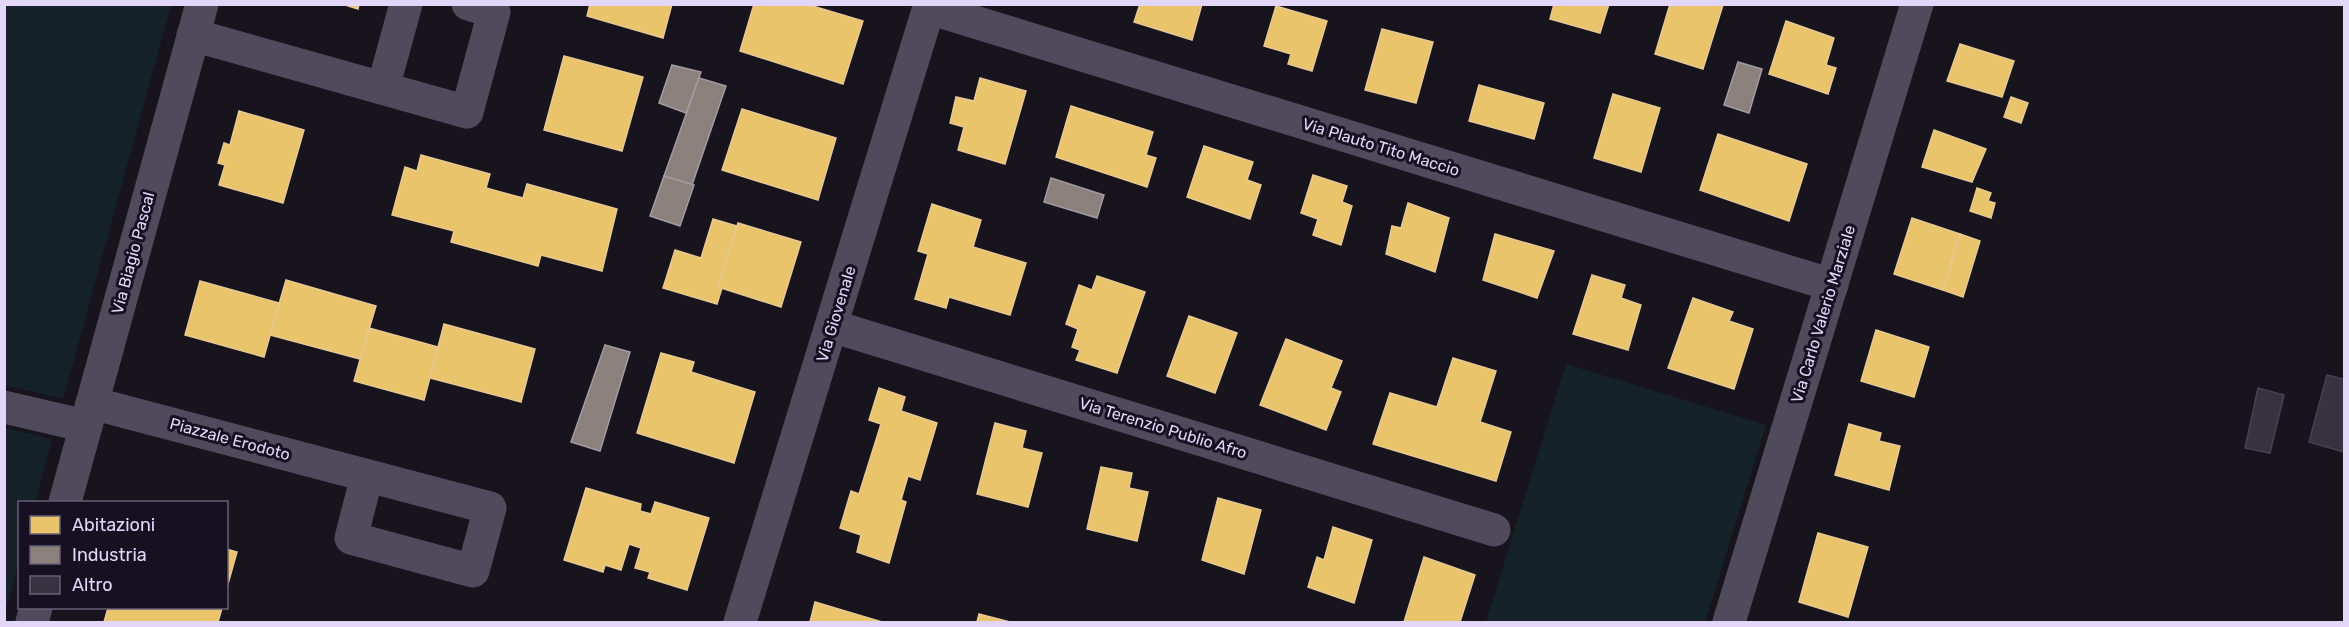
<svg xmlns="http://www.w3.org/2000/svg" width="2349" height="627" font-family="Rubik,sans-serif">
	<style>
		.green { fill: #152328 }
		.homes { fill: #e9c46a; stroke: #e7c995; stroke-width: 1.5 }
		.industry { fill: #8a817c; stroke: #a49aa2; stroke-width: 1.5 }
		.building { fill: #37323f; stroke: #464050; stroke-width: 1.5 }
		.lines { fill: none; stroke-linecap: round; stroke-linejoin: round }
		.minor { stroke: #4f4a5c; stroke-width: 33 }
		.labels { text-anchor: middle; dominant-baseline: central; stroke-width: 6; stroke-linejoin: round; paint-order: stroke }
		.street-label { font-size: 16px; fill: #e2d6f9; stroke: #171021 }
	</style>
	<rect width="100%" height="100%" fill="#18141d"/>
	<g class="green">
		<polygon points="5,4 171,5 63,399 5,385"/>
		<polygon points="1566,364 1766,425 1705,622 1486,622"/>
		<polygon points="5,428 52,439 35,502 20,502 19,559 5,614"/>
	</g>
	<g class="homes">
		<polygon points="342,4 359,4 358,9"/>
		<polygon points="590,4 672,4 663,38 587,16"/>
		<polygon points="754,4 806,4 863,21 843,84 740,51"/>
		<polygon points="1140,4 1202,4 1192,40 1134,22"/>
		<polygon points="1554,4 1609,4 1600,33 1550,19"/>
		<polygon points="1670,4 1723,5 1703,69 1655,54"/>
		<polygon points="1276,6 1327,21 1312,71 1288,64 1291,54 1264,46"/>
		<polygon points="1786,21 1834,38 1826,65 1836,68 1828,94 1769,74"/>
		<polygon points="1382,29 1433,42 1416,103 1365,90"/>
		<polygon points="1960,44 2014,61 2002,97 1947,81"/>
		<polygon points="564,56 643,77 622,151 544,130"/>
		<polygon points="980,78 1026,91 1005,164 958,150 964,127 950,123 956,97 974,101"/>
		<polygon points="1479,85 1544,103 1534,139 1469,121"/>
		<polygon points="1613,94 1660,108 1641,172 1594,158"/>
		<polygon points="2011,97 2028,103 2021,123 2004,117"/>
		<polygon points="1071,106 1153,132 1146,155 1156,158 1147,187 1056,157"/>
		<polygon points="742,109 836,138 818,200 722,170"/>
		<polygon points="239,111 304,130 283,203 219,185 225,165 218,163 224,143 230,145"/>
		<polygon points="1934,130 1986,149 1972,182 1922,167"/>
		<polygon points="1718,134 1807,164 1789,221 1700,190"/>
		<polygon points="1204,146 1253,162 1247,180 1261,185 1250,219 1187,197"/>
		<polygon points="421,155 490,174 486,188 523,198 527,184 617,209 602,271 541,255 538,266 451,242 454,231 392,215 405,167 417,171"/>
		<polygon points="1313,175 1347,186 1342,202 1352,206 1341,245 1313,235 1318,219 1301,213"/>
		<polygon points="1977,188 1991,193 1988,201 1995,203 1991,218 1970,211"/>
		<polygon points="1408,203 1449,218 1435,272 1386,254 1392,226 1401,228"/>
		<polygon points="932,204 981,220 973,247 1026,263 1010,315 949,297 946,308 915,299 928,254 918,251"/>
		<polygon points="1912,218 1960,234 1943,290 1894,274"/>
		<polygon points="713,219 737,226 718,287 722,288 717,304 663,288 675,250 701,258"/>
		<polygon points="738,223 801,242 781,307 718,287"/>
		<polygon points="1495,234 1554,251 1537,298 1483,280"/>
		<polygon points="1960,234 1980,241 1963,297 1943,290"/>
		<polygon points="1592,275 1625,285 1621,298 1641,305 1628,350 1573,334"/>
		<polygon points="1097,276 1145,292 1117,373 1076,360 1080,350 1072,347 1078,329 1066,324 1079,285 1092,290"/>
		<polygon points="286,280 376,306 360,359 270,335"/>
		<polygon points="200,281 279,303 264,357 185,335"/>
		<polygon points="1693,298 1733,312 1729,321 1753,329 1734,389 1668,368"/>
		<polygon points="1189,316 1237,333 1215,393 1167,376"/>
		<polygon points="444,324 535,349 521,402 430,378"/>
		<polygon points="369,328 438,347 424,400 354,381"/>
		<polygon points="1876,330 1929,347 1914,397 1861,381"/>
		<polygon points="1286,339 1342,361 1331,388 1341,392 1326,430 1260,405"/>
		<polygon points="661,353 694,362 691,372 755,392 734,463 637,433"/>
		<polygon points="1453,358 1496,371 1480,422 1511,432 1496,481 1373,444 1390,393 1437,407"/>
		<polygon points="879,388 905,397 901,411 937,423 920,480 908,476 901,500 906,502 889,563 857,552 861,535 840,528 851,491 859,494 881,424 869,420"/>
		<polygon points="995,423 1026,431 1022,448 1042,453 1028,507 977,494"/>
		<polygon points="1849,424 1881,433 1879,441 1900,446 1889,490 1835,475"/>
		<polygon points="1101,467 1132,473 1129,488 1148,492 1137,541 1087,529"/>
		<polygon points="586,488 641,504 640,511 651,514 655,502 709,518 687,590 648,578 650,572 635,568 641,548 629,544 621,570 605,565 603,572 564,560"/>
		<polygon points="1218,498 1261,510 1244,574 1202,560"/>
		<polygon points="1333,527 1372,540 1354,603 1308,587 1317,557 1324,560"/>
		<polygon points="1818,533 1868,547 1848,617 1799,602"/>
		<polygon points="226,549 237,552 226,591"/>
		<polygon points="1424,557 1475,575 1460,622 1404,622"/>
		<polygon points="815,602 882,622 810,622"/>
		<polygon points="108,608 222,608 218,622 104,622"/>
		<polygon points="979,614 1010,622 977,622"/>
	</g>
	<g class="industry">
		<polygon points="1738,62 1762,69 1749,113 1724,105"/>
		<polygon points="672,65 701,72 686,113 659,103"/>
		<polygon points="699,78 726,86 692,185 664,176"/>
		<polygon points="664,176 694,185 680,226 650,216"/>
		<polygon points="1051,178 1104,195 1097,218 1044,202"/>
		<polygon points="605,345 630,352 600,451 571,442"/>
	</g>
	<g class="building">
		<polygon points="2327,375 2344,379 2344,452 2309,442"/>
		<polygon points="2258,388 2284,395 2270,453 2245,448"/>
	</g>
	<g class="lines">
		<g class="minor">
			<polyline points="929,8 1832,285"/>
			<polyline points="193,35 467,112 494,12 468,4"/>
			<polyline points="383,88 406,4"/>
			<polyline points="832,326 1494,530"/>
			<polyline points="92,403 490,508 473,571 351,538 367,476"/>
			<polyline points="4,407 86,426"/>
			<polyline points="65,502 202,4"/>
			<polyline points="32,622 36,608"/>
			<polyline points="740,622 930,4"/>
			<polyline points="1729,622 1917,4"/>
		</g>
	</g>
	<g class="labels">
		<g class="street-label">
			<text transform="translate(1381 147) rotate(17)">Via Plauto Tito Maccio</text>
			<text transform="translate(133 253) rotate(-75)">Via Biagio Pascal</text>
			<text transform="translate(836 314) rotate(-73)">Via Giovenale</text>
			<text transform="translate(1823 314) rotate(-73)">Via Carlo Valerio Marziale</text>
			<text transform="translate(1163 428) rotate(17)">Via Terenzio Publio Afro</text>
			<text transform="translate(230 439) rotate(15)">Piazzale Erodoto</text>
		</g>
	</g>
	<rect width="2349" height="627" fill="none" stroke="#e2d6f9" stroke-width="12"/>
	<rect x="18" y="501" width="210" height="108" fill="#171021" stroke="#685f77" stroke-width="1.5"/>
	<rect x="30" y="516" width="30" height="18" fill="#e9c46a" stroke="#685f77" stroke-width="1.5"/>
	<text x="72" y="531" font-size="18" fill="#e2d6f9">Abitazioni</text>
	<rect x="30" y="546" width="30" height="18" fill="#8a817c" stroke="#685f77" stroke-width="1.5"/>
	<text x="72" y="561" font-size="18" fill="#e2d6f9">Industria</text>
	<rect x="30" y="576" width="30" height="18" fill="#37323f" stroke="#685f77" stroke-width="1.5"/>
	<text x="72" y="591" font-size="18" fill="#e2d6f9">Altro</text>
</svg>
